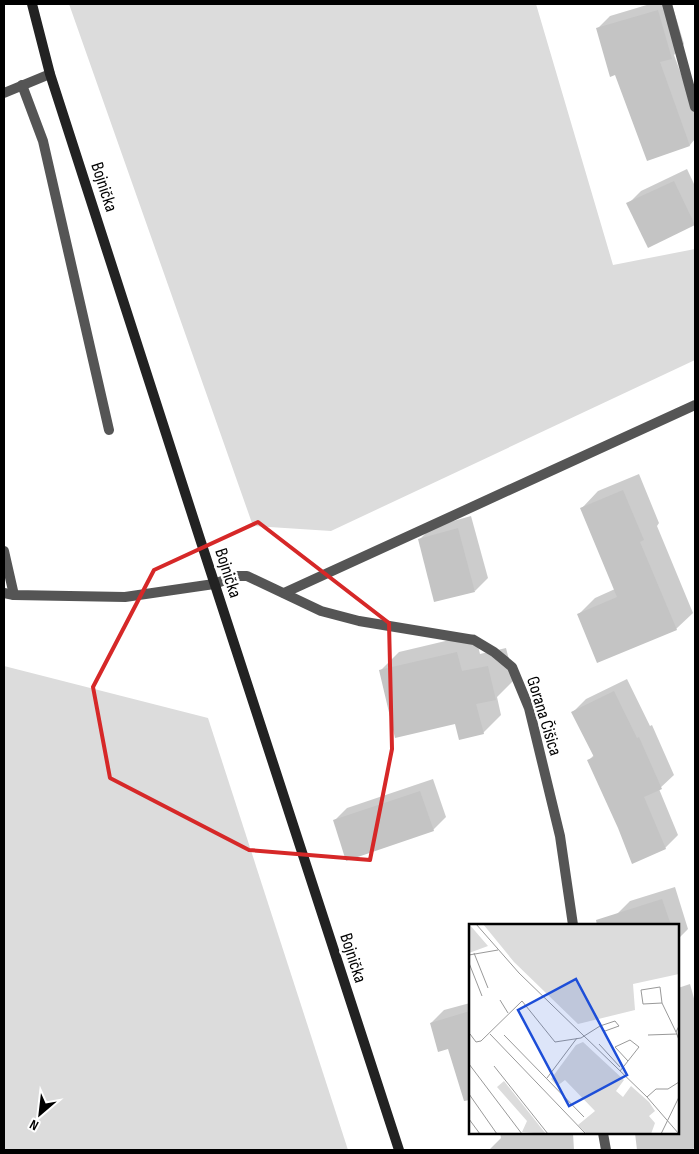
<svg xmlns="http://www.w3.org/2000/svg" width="699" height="1154" font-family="'Sofia Sans Condensed',sans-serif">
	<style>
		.green { fill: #dcdcdc }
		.shadow { fill: #0003 }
		.building { fill: #c4c4c4 }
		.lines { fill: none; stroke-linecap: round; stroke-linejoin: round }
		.lane { stroke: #555; stroke-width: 10 }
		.street { stroke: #555; stroke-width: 10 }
		.secondary { stroke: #222; stroke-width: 10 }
		.marked { fill: none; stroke: #d62828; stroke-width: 4; stroke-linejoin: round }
		.labels { text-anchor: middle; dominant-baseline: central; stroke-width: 5; stroke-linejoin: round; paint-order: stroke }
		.street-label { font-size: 18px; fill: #000; stroke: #fff }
		.inset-road { fill: none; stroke: #999; stroke-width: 1 }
		.view { fill: #1d4ed8; fill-opacity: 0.15; stroke: #1d4ed8; stroke-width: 2.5 }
		.inset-edge { fill: none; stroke: #000; stroke-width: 2.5 }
	</style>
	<rect width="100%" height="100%" fill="#fff"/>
	<g class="green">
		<polygon points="69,4 536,4 613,265 695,249 695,360 331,531 253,526"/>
		<polygon points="4,666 208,718 348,1150 4,1150"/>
	</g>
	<g class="shadow">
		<polygon points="650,4 672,4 684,44 674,55 695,112 695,139 690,145 648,160 616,74 597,29 610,16"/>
		<polygon points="687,169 695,186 695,224 628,204 641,191"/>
		<polygon points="639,474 659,523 657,526 693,613 676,629 579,614 595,598 615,589 582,508 598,491"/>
		<polygon points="471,516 488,578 475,591 419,540 432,527"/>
		<polygon points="475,634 480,654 506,648 514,680 497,697 501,715 483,733 455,722 380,671 399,652"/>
		<polygon points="627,679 650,726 652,725 674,775 659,789 678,835 665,848 619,827 589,760 594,755 573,712 586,699"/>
		<polygon points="433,779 446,817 433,830 334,821 347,808"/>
		<polygon points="675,887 688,929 678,939 678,925 620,925 617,914 630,901"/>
		<polygon points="690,984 695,1002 695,1147 692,1150 637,1150 635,1133 678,1133 678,988"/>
		<polygon points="470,1003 470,1058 454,1063 449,1047 431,1023 444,1010"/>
		<polygon points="500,1133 573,1133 574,1150 489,1150 501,1138"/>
	</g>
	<g class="building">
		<polygon points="658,10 672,59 660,62 690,146 647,161 615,75 610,77 596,28"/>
		<polygon points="674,181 695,225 648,248 626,203"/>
		<polygon points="623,490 644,540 640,542 677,630 597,663 577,614 617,597 580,508"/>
		<polygon points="458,528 475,592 434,602 418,539"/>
		<polygon points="457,652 462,671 488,666 496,700 476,704 484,734 459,740 455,724 395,738 379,670"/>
		<polygon points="614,691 637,738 639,737 662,789 644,797 666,849 632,864 618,828 587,760 594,757 571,712"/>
		<polygon points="420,791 434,831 346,861 333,820"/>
		<polygon points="662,899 671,925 597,925 596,920"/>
		<polygon points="470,1011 470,1100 464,1101 448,1049 438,1052 430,1023"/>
	</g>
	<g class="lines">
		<g class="lane">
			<polyline points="22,85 43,141 109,430"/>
			<polyline points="4,93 50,74"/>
			<polyline points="4,551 14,595"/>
			<polyline points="4,593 14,595 125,597 214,584"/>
		</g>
		<g class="street">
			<polyline points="667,4 695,107"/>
			<polyline points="214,584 236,576 247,576 321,611 359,621 474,640 494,652 512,667 529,708 560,836 573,925"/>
			<polyline points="284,593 695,405"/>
			<polyline points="603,1133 606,1150"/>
		</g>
		<polyline class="secondary" points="32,4 50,74 200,539 399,1150"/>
	</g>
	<path class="marked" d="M258 522 389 623 392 749 370 860 249 850 110 778 93 687 154 570Z"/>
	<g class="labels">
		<g class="street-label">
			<text transform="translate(104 187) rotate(72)">Bojnička</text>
			<text transform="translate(228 573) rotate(72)">Bojnička</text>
			<text transform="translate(544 716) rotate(73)">Gorana Čišica</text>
			<text transform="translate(353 958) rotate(72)">Bojnička</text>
		</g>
	</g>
	<g transform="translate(469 924)">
		<rect width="210" height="210" fill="#fff"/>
		<path d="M0 0 19 22 0 29ZM14 0H210V50L164 60 166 86 109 100 45 38ZM114 118 155 156 147 167 154 173 162 162 180 178 186 187 180 192 186 199 182 210H118L109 201 126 187 96 156 88 162 82 155 107 121ZM35 157 77 210 53 208 58 197 28 163Z" fill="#dcdcdc"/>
		<path class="inset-road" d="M7 0 50 49 178 173 210 210M5 29 19 64M0 31 29 26M0 39 13 72M31 76 39 89M193 79 174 80 172 66 191 63 193 79 207 108M210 102 207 108 210 116M1 110 7 118 12 117 53 77 86 118 112 114 131 102 146 97 150 102 136 107 131 102M21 110 116 209M35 111 115 193M179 111 208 110M130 120 151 143M0 140 53 210M25 142 79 210M151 147 159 137 170 123 161 116 146 123 159 137M78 154 108 114M0 170 28 210M178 173 187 165H199L210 158M0 195 11 210M192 210 210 173"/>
		<path class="view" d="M107 55 158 151 100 182 49 86Z"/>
		<rect width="210" height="210" class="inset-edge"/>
	</g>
	<rect width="699" height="1154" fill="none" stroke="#000000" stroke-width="10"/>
	<g transform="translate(40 1114) rotate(208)" stroke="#ffffff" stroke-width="4" paint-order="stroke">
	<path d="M0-4L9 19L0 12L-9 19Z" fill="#000000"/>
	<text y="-8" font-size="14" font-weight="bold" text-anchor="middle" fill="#000000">N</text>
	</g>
</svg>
